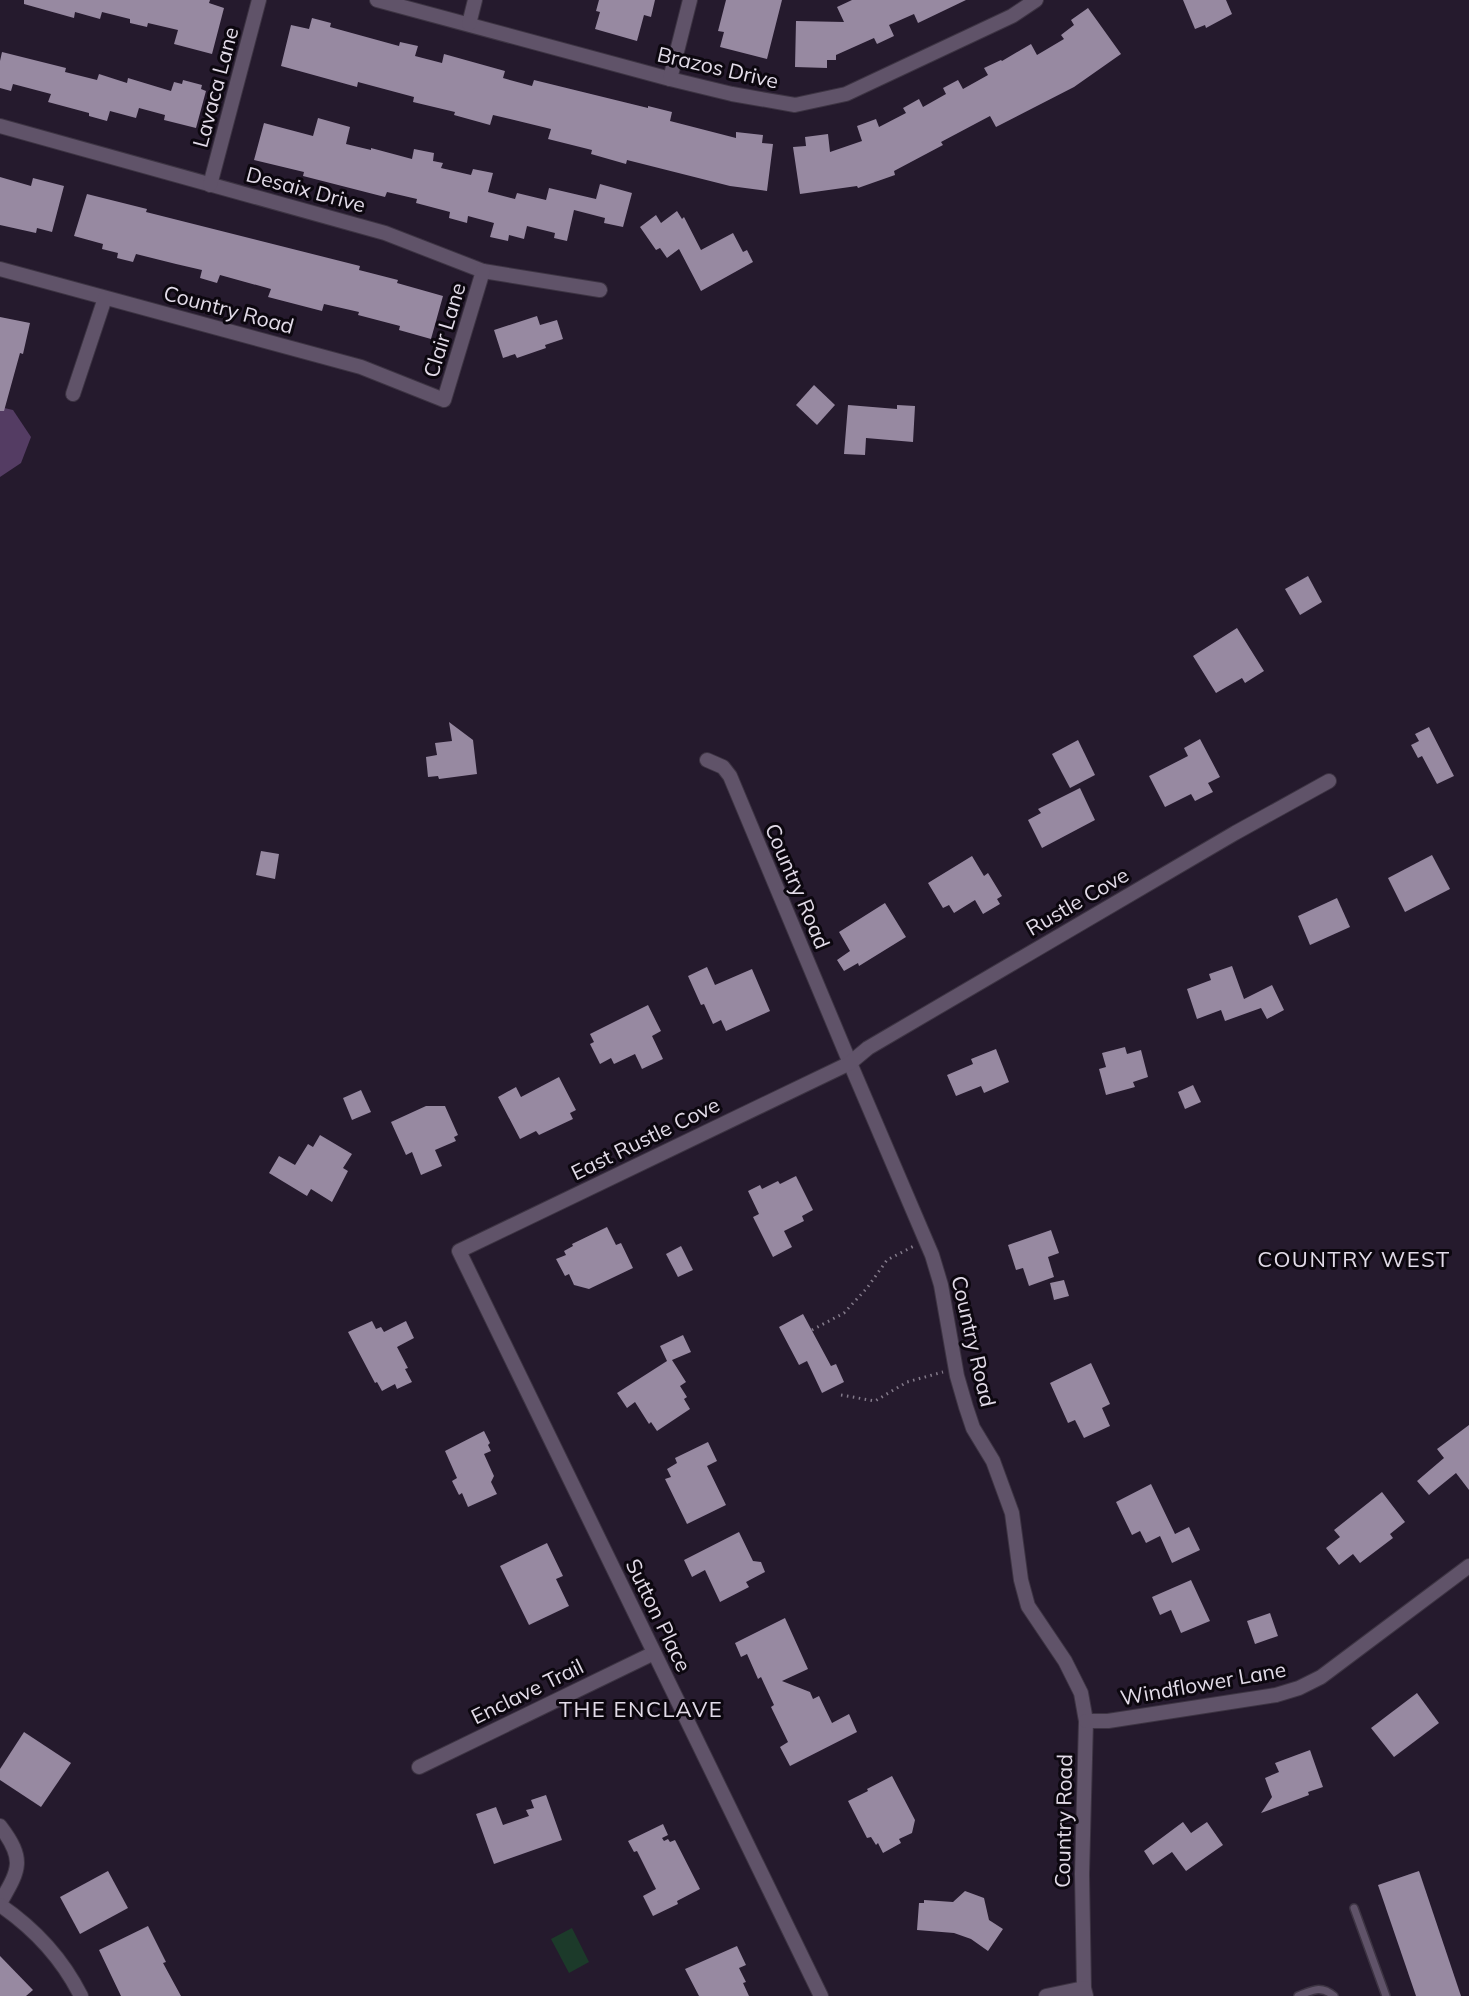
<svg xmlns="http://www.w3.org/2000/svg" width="1469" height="1996" font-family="Mulish,sans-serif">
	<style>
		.green { fill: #1c3a2a }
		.water { fill: #543c63 }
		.building { fill: #9789a1 }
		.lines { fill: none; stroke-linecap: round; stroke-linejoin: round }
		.service-casing { stroke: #3d3443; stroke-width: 10 }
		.minor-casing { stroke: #3d3443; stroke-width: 16 }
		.path { stroke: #847b8b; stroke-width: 3; stroke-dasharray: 1.5 4.5; stroke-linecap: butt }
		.service { stroke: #605369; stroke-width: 7 }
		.minor { stroke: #605369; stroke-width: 14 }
		.labels { text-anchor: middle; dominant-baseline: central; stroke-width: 6; stroke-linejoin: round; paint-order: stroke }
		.street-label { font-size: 21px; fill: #e2dbe8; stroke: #0c070f }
		.neighbourhood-label { font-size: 22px; letter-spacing: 1.5px; fill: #e2dbe8; stroke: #0c070f }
	</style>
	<rect width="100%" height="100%" fill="#251a2d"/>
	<polygon class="green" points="572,1928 589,1962 569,1973 551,1939"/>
	<polygon class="water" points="0,407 13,410 31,437 21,463 0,477"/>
	<g class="building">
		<polygon points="24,0 210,0 209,3 224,8 212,54 174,44 178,30 148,23 147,27 130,23 130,19 102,12 100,19 75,12 74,18 24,4"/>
		<polygon points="599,0 655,0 651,17 644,15 637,41 595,29 600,12 596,11"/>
		<polygon points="726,0 782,0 767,59 720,47 724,32 718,31"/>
		<polygon points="852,0 966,0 918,23 914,14 889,25 894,36 877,44 874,38 836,55 836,60 827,60 827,68 795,67 796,21 844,22 837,7"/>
		<polygon points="1183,0 1226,0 1232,14 1206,28 1205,25 1195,29"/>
		<polygon points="1088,8 1121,54 1074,87 996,127 990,116 941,142 943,145 894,171 895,175 858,188 857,186 800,194 793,147 806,146 805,137 828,134 830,152 862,141 857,126 876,119 879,127 906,113 903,108 919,99 923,107 946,94 943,88 958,80 963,89 988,75 984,68 1001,60 1002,61 1031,44 1037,55 1064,39 1061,35 1074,25 1071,20"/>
		<polygon points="312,18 331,23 330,27 399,46 400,42 418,46 415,56 442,63 444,54 505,71 503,78 532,86 534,80 648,108 648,106 672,112 670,121 736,138 736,132 763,135 762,143 773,144 767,191 730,186 627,160 626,164 591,154 592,150 548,139 551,129 493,115 490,125 454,115 455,112 413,102 414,97 358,82 357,87 281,66 291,25 309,29"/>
		<polygon points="2,52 66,68 65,72 97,80 99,74 127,83 128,78 171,91 174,82 182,84 183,80 202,85 201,89 206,91 196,128 164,120 165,115 139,108 136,118 110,111 107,121 89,116 89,113 48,102 51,94 13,84 11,91 0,88 0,61"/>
		<polygon points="318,118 350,127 346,144 371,150 371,148 412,159 414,149 434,153 433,161 443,163 441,168 471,175 473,169 493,173 488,192 515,199 517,193 546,200 549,188 596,199 600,184 632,193 623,227 604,223 605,218 574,210 567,241 554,238 555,233 527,226 524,239 509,235 508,241 490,237 494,223 468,216 467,223 449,218 450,212 416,203 417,199 387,192 385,197 303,176 304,172 254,160 264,123 313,136"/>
		<polygon points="0,177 31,186 33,178 64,186 52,232 37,228 36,233 0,225"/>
		<polygon points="87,194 147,209 146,212 360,266 359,270 398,280 397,283 443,296 431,339 399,330 400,326 358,315 359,312 324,304 322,311 268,297 271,289 220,275 217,283 200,278 202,270 176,264 136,254 133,262 117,258 118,253 102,249 103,244 74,236"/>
		<polygon points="677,211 682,219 684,217 701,250 733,233 743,252 747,250 753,262 701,291 679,249 667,258 660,248 656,250 640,227 656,215 661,223"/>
		<polygon points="537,316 540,325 557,320 563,339 545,345 546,348 517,358 515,354 503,358 494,330"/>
		<polygon points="0,317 30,323 23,354 20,353 4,411 0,411"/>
		<polygon points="814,385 835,405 817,425 796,405"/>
		<polygon points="848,405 897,409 897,405 915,406 913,442 866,438 865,455 844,454"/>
		<polygon points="1308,576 1322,602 1300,615 1285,589"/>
		<polygon points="1237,628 1264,671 1245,683 1242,678 1216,693 1193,656"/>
		<polygon points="449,722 473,740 477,774 439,779 438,776 428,777 426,757 437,755 435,743 452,741"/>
		<polygon points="1429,727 1454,776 1437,784 1422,756 1418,758 1411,745 1419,741 1415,734"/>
		<polygon points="1200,739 1220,777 1208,783 1213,792 1195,801 1191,794 1165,807 1149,776 1188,756 1184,748"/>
		<polygon points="1078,740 1095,775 1070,788 1052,754"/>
		<polygon points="1080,788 1095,820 1042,848 1028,820 1041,813 1038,809"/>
		<polygon points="261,851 279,854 275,879 256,875"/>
		<polygon points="1432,855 1450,889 1405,912 1388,878"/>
		<polygon points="972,856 984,876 988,873 1002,896 997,899 1000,904 983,914 975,900 954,913 949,905 943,908 928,883"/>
		<polygon points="1337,898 1350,927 1310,945 1298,916"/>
		<polygon points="885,903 906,937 859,966 858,963 844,971 837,960 850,951 839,932"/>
		<polygon points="1232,966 1244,999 1272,985 1284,1010 1267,1019 1261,1008 1225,1021 1221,1010 1197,1019 1187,989 1211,980 1209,974"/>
		<polygon points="707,967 715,985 752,969 770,1011 726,1031 721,1020 713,1024 704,1004 701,1005 688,976"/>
		<polygon points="648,1005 661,1031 652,1036 663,1059 642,1069 635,1054 614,1064 611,1058 600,1064 590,1044 594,1042 590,1034"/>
		<polygon points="1125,1047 1127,1054 1141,1050 1148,1077 1133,1082 1135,1087 1106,1095 1099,1069 1106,1067 1102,1053"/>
		<polygon points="996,1049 1009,1082 984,1093 981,1086 956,1096 947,1075 973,1064 971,1059"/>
		<polygon points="559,1077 576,1110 570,1113 573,1119 539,1135 536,1131 520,1139 498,1097 516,1087 521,1097"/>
		<polygon points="1193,1085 1201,1102 1185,1109 1178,1092"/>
		<polygon points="361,1090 371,1112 352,1120 343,1098"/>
		<polygon points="426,1106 445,1106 458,1135 454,1137 456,1141 435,1150 442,1166 421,1175 412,1152 406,1155 391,1122"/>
		<polygon points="320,1135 352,1154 343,1168 348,1171 332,1202 311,1189 307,1196 269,1173 279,1156 295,1165 308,1144 313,1147"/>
		<polygon points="796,1176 813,1210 802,1216 804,1221 784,1231 792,1247 773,1257 753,1217 759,1214 748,1191 760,1185 762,1189 778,1181 780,1184"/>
		<polygon points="607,1227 616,1245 621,1243 633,1268 589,1289 574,1285 569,1274 565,1276 556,1259 566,1255 564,1251 573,1246 572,1244"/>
		<polygon points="1051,1230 1059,1253 1048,1257 1054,1277 1029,1286 1023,1268 1016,1270 1008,1245"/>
		<polygon points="681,1246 693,1270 678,1277 666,1254"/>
		<polygon points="1064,1280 1069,1296 1054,1300 1050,1283"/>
		<polygon points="803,1314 831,1366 836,1364 844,1382 822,1393 807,1361 799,1365 779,1327"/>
		<polygon points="372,1321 376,1329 381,1327 384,1332 406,1321 414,1338 397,1347 408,1368 405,1369 412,1382 397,1389 395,1384 382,1391 377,1382 375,1383 348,1332"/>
		<polygon points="683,1335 691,1352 672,1360 686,1382 680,1386 687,1397 684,1399 690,1409 657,1431 651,1422 649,1424 635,1402 627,1408 617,1393 667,1361 660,1346"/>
		<polygon points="1091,1363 1110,1404 1102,1408 1110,1426 1084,1438 1075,1420 1068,1423 1050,1383"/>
		<polygon points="1469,1425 1469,1490 1456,1473 1429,1495 1417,1481 1444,1458 1437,1449"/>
		<polygon points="484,1431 490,1443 488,1445 491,1451 484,1454 494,1476 491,1482 497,1494 468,1507 462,1493 459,1495 452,1481 457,1478 445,1451"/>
		<polygon points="708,1442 717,1461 707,1466 726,1505 687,1524 665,1479 671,1477 667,1469 677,1463 675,1458"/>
		<polygon points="1151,1484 1175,1534 1189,1527 1200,1550 1172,1563 1160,1536 1146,1543 1140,1531 1132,1535 1116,1502"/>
		<polygon points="1382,1492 1405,1522 1390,1534 1393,1538 1360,1563 1353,1554 1339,1565 1326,1548 1340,1537 1334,1530"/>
		<polygon points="739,1532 753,1561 761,1562 765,1572 746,1582 749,1587 720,1602 705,1570 692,1577 684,1560"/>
		<polygon points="547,1543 563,1576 556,1579 569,1606 529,1625 500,1566"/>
		<polygon points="1191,1580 1210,1621 1181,1633 1171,1610 1160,1615 1152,1597"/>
		<polygon points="1270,1613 1278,1636 1255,1644 1247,1621"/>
		<polygon points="785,1618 808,1669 782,1681 810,1692 813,1699 819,1696 832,1723 849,1714 857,1732 790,1766 780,1747 788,1742 771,1707 774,1705 761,1677 758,1679 747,1654 741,1657 735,1643"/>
		<polygon points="1417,1693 1439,1723 1394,1757 1371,1728"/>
		<polygon points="24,1732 71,1763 41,1807 0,1780 0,1769"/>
		<polygon points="1310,1750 1323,1787 1308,1792 1309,1795 1261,1813 1272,1797 1265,1778 1279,1772 1275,1763"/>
		<polygon points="892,1776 915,1820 912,1833 899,1839 901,1843 883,1853 878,1843 876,1845 871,1837 867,1838 848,1801 868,1791 867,1789"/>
		<polygon points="546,1795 562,1840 494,1864 476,1814 496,1807 503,1825 529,1816 526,1810 534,1808 531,1800"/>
		<polygon points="1183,1822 1191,1833 1207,1822 1223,1845 1186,1871 1172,1852 1153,1865 1144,1851"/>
		<polygon points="663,1824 668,1835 662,1838 664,1841 668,1839 670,1842 675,1840 700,1889 677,1901 678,1904 653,1916 643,1896 656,1889 637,1851 634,1852 628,1841"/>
		<polygon points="108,1871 128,1908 80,1934 60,1897"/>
		<polygon points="1419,1871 1461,1996 1416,1996 1378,1885"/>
		<polygon points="965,1891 984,1898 989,1920 1003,1929 988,1951 971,1939 954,1933 917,1930 919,1903 924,1903 924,1900 953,1902"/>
		<polygon points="148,1926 166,1962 163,1963 181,1996 121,1996 99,1950"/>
		<polygon points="737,1946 746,1965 739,1968 746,1982 743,1983 749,1996 699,1996 685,1969"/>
		<polygon points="0,1956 33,1990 26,1996 0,1996"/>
	</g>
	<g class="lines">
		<g class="service-casing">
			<g id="service">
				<polyline points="1354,1908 1386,1996"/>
				<path d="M1298 1996C1313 1990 1321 1985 1334 1996"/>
			</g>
		</g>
		<g class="minor-casing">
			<g id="minor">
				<polyline points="377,0 670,79 732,94 795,105 846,94 1012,16 1036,0"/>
				<polyline points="469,24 475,0"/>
				<polyline points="670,79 690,0"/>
				<polyline points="0,126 385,233 483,271 600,290"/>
				<polyline points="210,185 259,0"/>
				<polyline points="0,269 361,367 444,400 483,271"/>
				<polyline points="73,394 105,298"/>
				<polyline points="707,760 723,767 730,776 850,1063 932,1255 941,1285 957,1376 966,1407 973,1428 993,1461 1012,1513 1021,1580 1028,1606 1065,1661 1081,1693 1086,1721 1082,1874 1084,1988 1086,1996"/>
				<polyline points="1086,1721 1108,1721 1276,1695 1299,1688 1321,1677 1469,1566"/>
				<polyline points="419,1767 654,1653"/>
				<path d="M0 1826C26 1860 19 1870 0 1903"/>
				<path d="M0 1905C35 1929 62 1958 81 1996"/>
				<polyline points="821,1996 459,1251 850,1063 868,1048 897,1031 1235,833 1329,781"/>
				<polyline points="1046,1996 1084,1988"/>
			</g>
		</g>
		<g class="path">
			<polyline points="812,1330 844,1313 867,1288 887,1260 914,1246"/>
			<polyline points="841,1395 875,1401 907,1382 943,1372"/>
		</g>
		<use href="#service" class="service"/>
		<use href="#minor" class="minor"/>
	</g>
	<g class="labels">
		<g class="street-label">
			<text transform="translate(718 67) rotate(13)">Brazos Drive</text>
			<text transform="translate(215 87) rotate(-75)">Lavaca Lane</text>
			<text transform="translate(306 189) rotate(15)">Desaix Drive</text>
			<text transform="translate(229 309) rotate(15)">Country Road</text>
			<text transform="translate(444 330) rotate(-73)">Clair Lane</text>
			<text transform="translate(798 886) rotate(67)">Country Road</text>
			<text transform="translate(1077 901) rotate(-30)">Rustle Cove</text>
			<text transform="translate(645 1138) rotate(-26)">East Rustle Cove</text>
			<text transform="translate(974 1341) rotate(77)">Country Road</text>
			<text transform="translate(659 1615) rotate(64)">Sutton Place</text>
			<text transform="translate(1203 1683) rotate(-10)">Windflower Lane</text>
			<text transform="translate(527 1691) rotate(-26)">Enclave Trail</text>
			<text transform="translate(1063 1821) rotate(-89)">Country Road</text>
		</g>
		<g class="neighbourhood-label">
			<text x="1354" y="1259">COUNTRY WEST</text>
			<text x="641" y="1709">THE ENCLAVE</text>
		</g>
	</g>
</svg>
